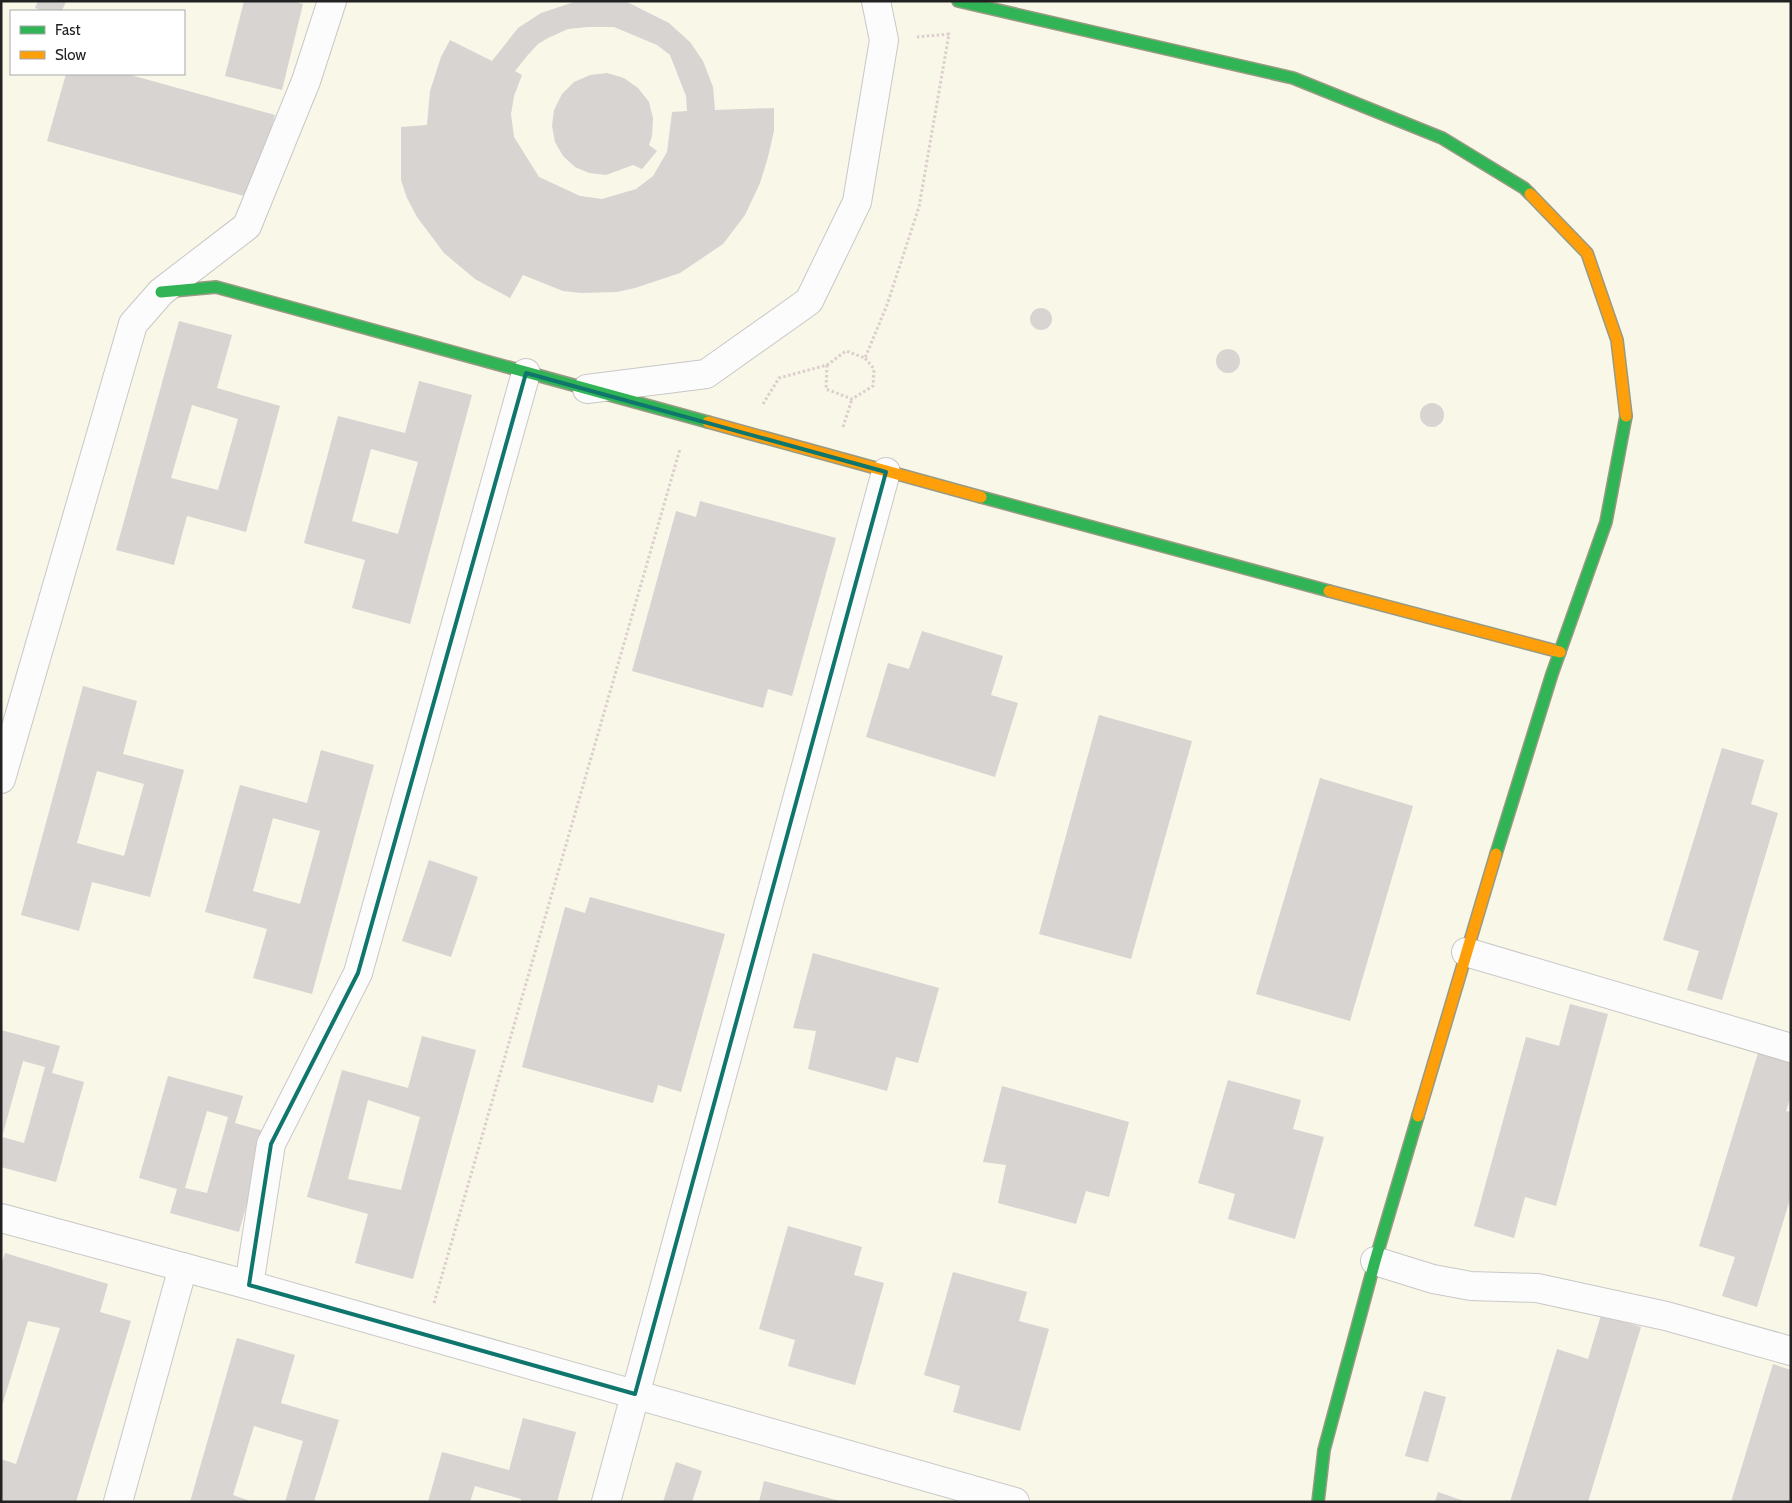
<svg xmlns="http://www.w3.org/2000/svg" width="1792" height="1503" font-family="Cabin,sans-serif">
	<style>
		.education { fill: #f8f7e8; fill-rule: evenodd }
		.building { fill: #d7d4d2; fill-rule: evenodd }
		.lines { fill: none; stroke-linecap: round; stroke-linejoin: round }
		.street-casing { stroke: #c9c8c7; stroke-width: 30 }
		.fast-casing { stroke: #999a82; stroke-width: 14 }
		.slow-casing { stroke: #999a82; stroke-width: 14 }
		.path { stroke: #dccecd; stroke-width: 3; stroke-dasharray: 2.5 2.5; stroke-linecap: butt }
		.street { stroke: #fdfcfc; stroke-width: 28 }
		.fast { stroke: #30b455; stroke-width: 11 }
		.slow { stroke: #ff9f0a; stroke-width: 11 }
		.marked { fill: none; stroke: #0f766e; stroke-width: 4; stroke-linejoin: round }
	</style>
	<rect width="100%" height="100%" fill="#f0eeeb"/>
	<path class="education" d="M1 1H1791V1502H1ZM11 11H184V74H11Z"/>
	<g class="building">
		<polygon points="38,1 66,1 62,11 44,11 35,8"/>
		<polygon points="244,1 294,1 303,4 282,90 225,76"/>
		<path d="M577 1 627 2 669 23 690 42 703 61 713 87 715 110 774 108V131L768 157 760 183 745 215 723 244 680 273 635 288 617 292 581 293 563 291 523 275 510 298 475 279 444 253 417 217 407 198 401 180V127L427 125 430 91 441 57 450 40 492 61 518 28 541 13ZM588 27H614L657 45 670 55 686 96 687 111 672 112 667 152 653 176 636 189 602 199 580 196 539 177 514 137 511 114 514 96 522 75 515 71 527 56 538 44 548 38 568 29Z"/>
		<polygon points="607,73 624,78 638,88 649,102 653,118 652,136 649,145 657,151 642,169 633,165 606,175 589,173 575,167 563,156 555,142 552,126 554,110 562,94 574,82 590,75"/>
		<polygon points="66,74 127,74 275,115 251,198 47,141"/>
		<circle cx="1041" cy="319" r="11"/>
		<path d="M179 321 232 335 217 388 280 406 246 532 187 516 174 565 116 550ZM192 405 238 419 218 490 171 478Z"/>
		<circle cx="1228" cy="361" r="12"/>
		<path d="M419 381 472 395 410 624 352 608 365 560 304 543 338 416 405 433ZM371 449 418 462 398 534 352 521Z"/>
		<circle cx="1432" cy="415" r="12"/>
		<polygon points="700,501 836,538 792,696 768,689 763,708 632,671 676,511 696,517"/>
		<polygon points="922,631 1003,656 991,695 1018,703 995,777 866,737 888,663 909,669"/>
		<path d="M83 686 137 701 123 754 184 770 150 897 92 882 79 931 21 915ZM97 771 144 784 124 856 77 843Z"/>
		<polygon points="1099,715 1192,741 1131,959 1039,934"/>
		<polygon points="1722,748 1764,760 1751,804 1778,813 1722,1000 1687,990 1699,951 1663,940"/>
		<path d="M321 750 374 765 312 994 253 978 267 929 205 912 240 785 307 803ZM273 818 320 831 300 904 253 891Z"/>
		<polygon points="1320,778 1413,806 1350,1021 1256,994"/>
		<polygon points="429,860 478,877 451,957 402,941"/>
		<polygon points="590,897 725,934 681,1092 658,1085 653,1103 522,1067 565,907 585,913"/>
		<polygon points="813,953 939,988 918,1063 896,1057 887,1091 808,1069 816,1031 793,1028"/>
		<polygon points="1570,1004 1608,1014 1556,1206 1525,1197 1514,1238 1474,1226 1526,1037 1559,1046"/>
		<path d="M1 1030 60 1046 52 1073 84 1082 56 1182 1 1167ZM23 1061 45 1067 24 1143 2 1137Z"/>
		<path d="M422 1036 476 1050 413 1279 355 1263 368 1214 307 1197 342 1070 408 1088ZM368 1100 420 1117 401 1190 348 1179Z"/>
		<polygon points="1758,1053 1791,1063 1791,1096 1786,1111 1791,1112 1791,1196 1757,1307 1722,1296 1735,1257 1699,1246"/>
		<path d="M168 1076 243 1096 235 1123 267 1132 239 1232 170 1213 177 1189 139 1178ZM207 1111 228 1117 207 1193 185 1188Z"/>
		<polygon points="1228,1080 1301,1100 1293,1129 1324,1137 1295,1239 1228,1219 1235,1194 1198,1183"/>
		<polygon points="1002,1086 1129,1122 1109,1197 1086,1191 1076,1224 998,1203 1006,1165 983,1162"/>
		<polygon points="788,1226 862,1247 854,1275 884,1283 855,1385 788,1366 795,1340 759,1329"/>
		<polygon points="5,1253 108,1284 100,1312 131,1321 76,1502 1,1502 1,1459 16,1464 60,1328 28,1321 1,1409 1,1266"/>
		<polygon points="953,1272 1027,1292 1019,1321 1049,1329 1020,1431 953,1412 960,1386 924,1375"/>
		<polygon points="1601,1315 1641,1327 1588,1502 1510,1502 1557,1349 1588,1359"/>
		<polygon points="237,1338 295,1355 281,1403 339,1420 314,1502 285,1502 303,1441 254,1426 233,1495 253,1502 190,1502"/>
		<polygon points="1773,1364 1791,1370 1791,1502 1731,1502"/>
		<polygon points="1424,1391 1446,1397 1428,1462 1405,1456"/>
		<polygon points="523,1418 576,1432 557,1502 521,1502 521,1499 475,1486 470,1502 428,1502 442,1452 509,1470"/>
		<polygon points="676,1462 702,1471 692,1502 663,1502"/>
		<polygon points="764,1481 840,1501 840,1502 759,1502"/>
		<polygon points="1438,1492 1464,1501 1464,1502 1435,1502"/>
	</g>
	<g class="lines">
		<g class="street-casing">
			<g id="street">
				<polyline points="587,389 706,374 809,301 857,202 884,40 876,1"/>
				<polyline points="1,779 133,324 161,292 247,226 306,81 332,1"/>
				<polyline points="1466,952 1791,1048"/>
				<polyline points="1,1218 249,1285 1015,1502"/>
				<polyline points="1375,1261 1433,1279 1471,1286 1537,1288 1666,1316 1791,1351"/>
				<polyline points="249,1285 271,1144 358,973 526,373"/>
				<polyline points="118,1502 183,1267"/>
				<polyline points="606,1502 886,472"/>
			</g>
		</g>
		<g class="fast-casing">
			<g id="fast">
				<polyline points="958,1 1293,78 1442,138 1524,188 1530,194"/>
				<polyline points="161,292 216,287 708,422"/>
				<polyline points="981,497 1329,591"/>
				<polyline points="1496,854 1552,674 1606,522 1626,416"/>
				<polyline points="1318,1502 1324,1450 1375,1261 1418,1116"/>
			</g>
		</g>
		<g class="slow-casing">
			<g id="slow">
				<polyline points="1530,194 1587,253 1617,340 1626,416"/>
				<polyline points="708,422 981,497"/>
				<polyline points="1329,591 1560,652"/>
				<polyline points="1418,1116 1496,854"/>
			</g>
		</g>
		<g class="path">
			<polyline points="827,365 826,389 852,399 873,386 874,369 865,358"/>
			<polyline points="763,404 779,378 827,365 846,351 865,358 887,305 919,207 949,34 917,37"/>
			<polyline points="843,427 852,399"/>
			<polyline points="434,1303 680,449"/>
		</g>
		<use href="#street" class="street"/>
		<use href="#fast" class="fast"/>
		<use href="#slow" class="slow"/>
	</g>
	<path class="marked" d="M526 373 886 472 635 1394 249 1285 271 1144 358 973Z"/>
	<rect width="1792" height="1503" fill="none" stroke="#222222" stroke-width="5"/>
	<rect x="10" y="10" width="175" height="65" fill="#ffffff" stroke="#a7a7a7"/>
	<rect x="20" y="26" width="25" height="8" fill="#30b455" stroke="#a7a7a7"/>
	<text x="55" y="35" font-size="15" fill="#222222">Fast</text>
	<rect x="20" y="51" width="25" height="8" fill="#ff9f0a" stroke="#a7a7a7"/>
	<text x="55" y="60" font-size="15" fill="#222222">Slow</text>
</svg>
